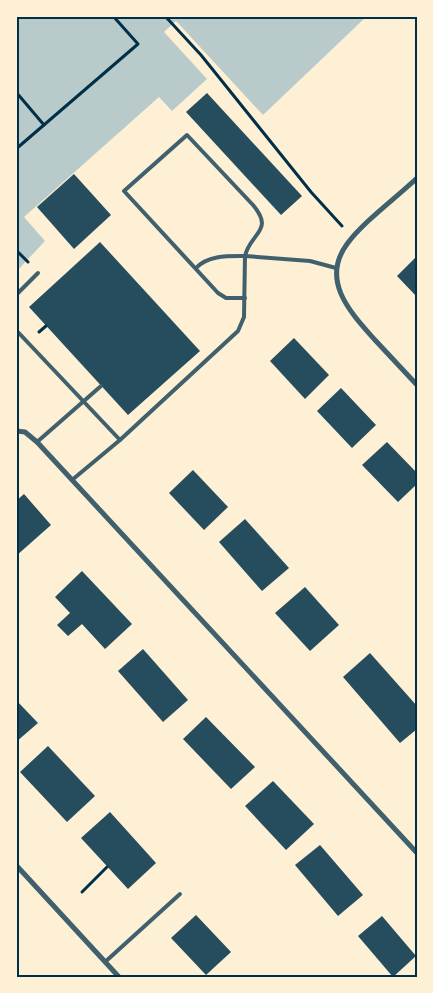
<svg xmlns="http://www.w3.org/2000/svg" width="433" height="993" font-family="'Titillium Web',sans-serif">
	<style>
		.green { fill: #b9caca }
		.building { fill: #264d5e }
		.lines { fill: none; stroke-linecap: round; stroke-linejoin: round }
		.path { stroke: #003049; stroke-width: 3 }
		.service { stroke: #3f606c; stroke-width: 4 }
		.minor { stroke: #3f606c; stroke-width: 5 }
		.neatline { fill: none; stroke: #003049; stroke-width: 2 }
	</style>
	<rect width="100%" height="100%" fill="#fdf0d5"/>
	<polygon class="green" points="16,16 367,16 263,115 176,21 164,32 207,79 172,111 159,97 24,217 45,241 16,272"/>
	<g class="building">
		<polygon points="207,93 302,196 281,215 186,112"/>
		<polygon points="74,174 111,215 74,249 37,207"/>
		<polygon points="100,242 200,351 128,415 29,307"/>
		<polygon points="417,256 417,297 397,276"/>
		<polygon points="294,338 329,375 305,399 270,361"/>
		<polygon points="341,388 376,425 352,448 317,411"/>
		<polygon points="387,442 417,473 417,484 398,502 362,465"/>
		<polygon points="193,470 228,507 204,530 169,493"/>
		<polygon points="24,494 51,525 16,556 16,501"/>
		<polygon points="245,519 289,568 262,591 219,542"/>
		<polygon points="82,571 132,624 105,649 82,624 68,636 57,625 70,613 55,597"/>
		<polygon points="305,587 339,625 310,651 275,613"/>
		<polygon points="143,649 188,700 163,722 118,671"/>
		<polygon points="370,653 417,706 417,729 400,743 343,677"/>
		<polygon points="16,700 38,723 16,742"/>
		<polygon points="206,717 255,767 231,789 183,739"/>
		<polygon points="48,746 95,796 67,822 20,772"/>
		<polygon points="273,781 314,824 286,850 245,806"/>
		<polygon points="110,812 156,863 128,889 81,838"/>
		<polygon points="320,845 363,895 338,916 295,865"/>
		<polygon points="196,915 231,952 206,975 171,938"/>
		<polygon points="382,916 416,956 393,977 358,936"/>
	</g>
	<g class="lines">
		<g class="path">
			<polyline points="165,16 201,55 311,192 342,226"/>
			<polyline points="16,92 44,125"/>
			<polyline points="16,149 138,44 113,16"/>
			<polyline points="16,250 28,262"/>
			<polyline points="39,332 46,326"/>
			<polyline points="82,892 107,867"/>
		</g>
		<g class="service">
			<path d="M196 268C208 255 228 256 245 256 250 233 275 231 253 205L187 135 124 191 218 293 226 298H245"/>
			<polyline points="16,295 38,273"/>
			<polyline points="16,330 120,440"/>
			<polyline points="37,442 101,386"/>
			<polyline points="72,480 120,440 238,331 244,317 245,256 310,261 336,268"/>
			<polyline points="105,962 180,894"/>
		</g>
		<g class="minor">
			<path d="M417 178C396 198 363 222 347 244 320 281 351 313 375 340 389 355 403 370 417 385"/>
			<polyline points="16,431 25,432 37,442 417,853"/>
			<polyline points="16,865 119,977"/>
		</g>
	</g>
	<rect width="433" height="993" fill="none" stroke="#fdf0d5" stroke-width="35"/>
	<rect x="18" y="18" width="398" height="958" class="neatline"/>
</svg>
